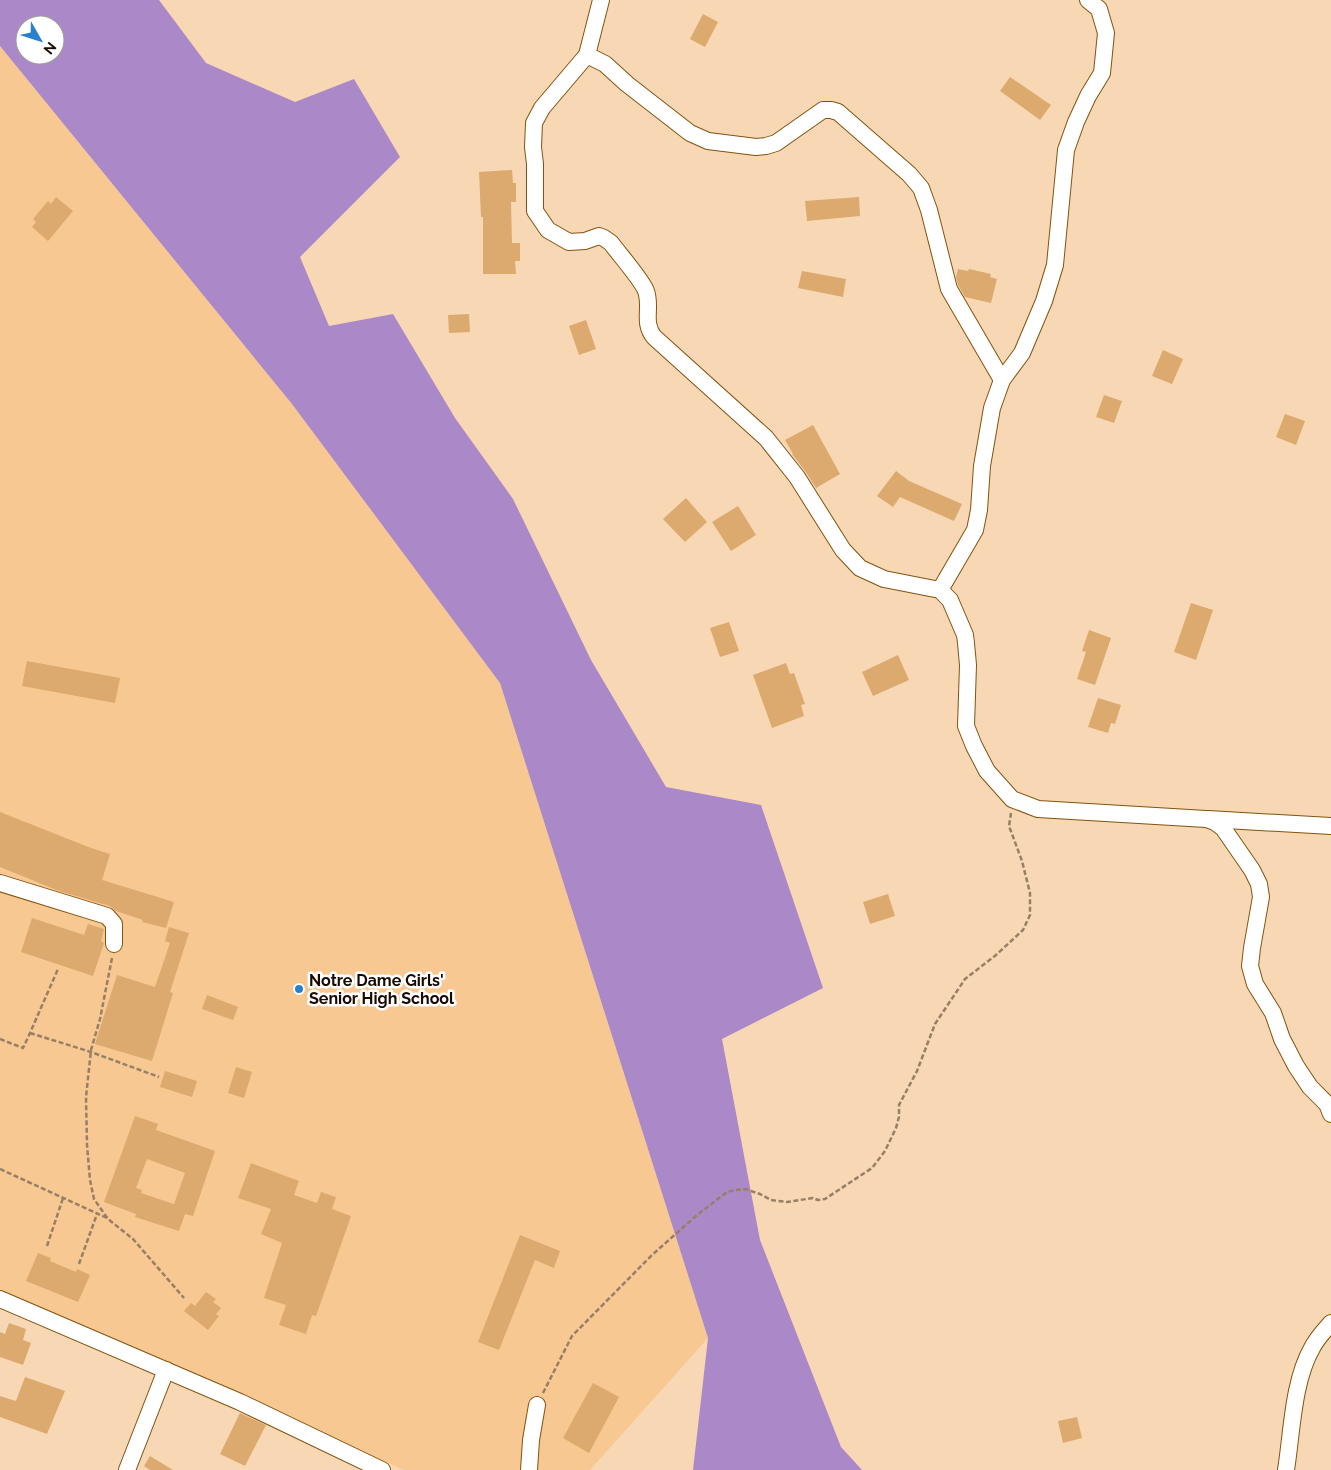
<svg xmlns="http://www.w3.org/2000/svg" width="1331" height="1470" font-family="Raleway,sans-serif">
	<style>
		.built { fill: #f8c892 }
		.forest { fill: #ab88c7; fill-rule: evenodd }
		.building { fill: #dca96e; fill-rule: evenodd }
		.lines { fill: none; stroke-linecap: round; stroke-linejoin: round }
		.street-casing { stroke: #82530d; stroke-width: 18 }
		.path { stroke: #977f66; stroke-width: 2.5; stroke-dasharray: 5 2.5; stroke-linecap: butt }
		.street { stroke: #fff; stroke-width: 16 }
		.poi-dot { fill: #2881ce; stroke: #fff; stroke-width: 2 }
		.labels { text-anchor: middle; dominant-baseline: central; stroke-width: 5; stroke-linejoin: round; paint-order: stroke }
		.poi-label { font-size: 16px; font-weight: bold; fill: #190a00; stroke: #fff; text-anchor: start }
	</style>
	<rect width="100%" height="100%" fill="#f8d8b4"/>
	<polygon class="built" points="0,46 292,404 500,683 708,1338 590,1470 404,1470 0,1294"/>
	<path class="forest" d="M0 0H159L206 63 295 102 354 79 400 157 300 257 329 326 393 314 455 418 513 499 591 660 666 787 761 805 823 988 722 1039 760 1240 841 1447 862 1470H693L708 1338 500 683 292 404 0 46ZM25 25H55V55H25Z"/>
	<g class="building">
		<polygon points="703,14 718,22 705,47 690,39"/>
		<polygon points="1010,77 1051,105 1040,120 1000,91"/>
		<polygon points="512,170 513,183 516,183 516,202 511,202 512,243 520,243 520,261 515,261 516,274 483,274 483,217 481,217 479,172"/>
		<polygon points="56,197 73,211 48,241 32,227 36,222 33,219 48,201 51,204"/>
		<polygon points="859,197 860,216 807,221 805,201"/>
		<polygon points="958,269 968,271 969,269 991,274 990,277 997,279 991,303 965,297 958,285 956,277"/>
		<polygon points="802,271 846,279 843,297 798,288"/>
		<polygon points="469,314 470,332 449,333 448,315"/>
		<polygon points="586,320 596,349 579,355 569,326"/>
		<polygon points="1163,350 1183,359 1172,384 1152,376"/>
		<polygon points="1104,395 1122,401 1114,423 1096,417"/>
		<polygon points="1285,414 1305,421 1296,445 1276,437"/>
		<polygon points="813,425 840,474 816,488 805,471 792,454 793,454 785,440"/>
		<polygon points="896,471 909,481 962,504 954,521 900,497 893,507 877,496"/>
		<polygon points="686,498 707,522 685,542 663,519"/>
		<polygon points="738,506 756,535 731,551 712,522"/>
		<polygon points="1191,603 1213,610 1196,660 1174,652"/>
		<polygon points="729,622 739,651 720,657 710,628"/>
		<polygon points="1089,630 1111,638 1095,685 1077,679 1086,652 1082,651"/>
		<polygon points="898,655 909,680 873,696 862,672"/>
		<polygon points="27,661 120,678 115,703 22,686"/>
		<polygon points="786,663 790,674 794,673 805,704 801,705 804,716 772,728 753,675"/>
		<polygon points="1098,698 1121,705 1115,724 1111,723 1108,733 1088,727"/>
		<polygon points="0,812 91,848 110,854 102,880 174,902 166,928 142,922 143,920 116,911 110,906 59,891 0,867"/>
		<polygon points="888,894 895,916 870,924 863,902"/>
		<polygon points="32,918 84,935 88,924 104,929 101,941 104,943 93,976 21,952"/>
		<polygon points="169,927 189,933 170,992 173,993 152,1061 95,1044 117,975 155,987 170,943 165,941"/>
		<polygon points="207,995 238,1007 233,1020 202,1009"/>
		<polygon points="236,1067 252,1072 244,1098 228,1093"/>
		<polygon points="165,1071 197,1081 192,1097 160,1087"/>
		<path d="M135 1116 158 1124 156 1130 215 1151 193 1216 185 1214 179 1231 135 1217 136 1214 104 1202ZM147 1159 185 1173 174 1204 141 1193 142 1190 136 1188Z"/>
		<polygon points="251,1163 299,1181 294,1195 317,1203 321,1192 336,1197 332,1209 351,1216 316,1316 312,1315 306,1334 279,1325 286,1305 264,1298 282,1243 261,1234 271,1209 238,1198"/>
		<polygon points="520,1235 560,1251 554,1268 535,1260 499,1350 478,1342"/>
		<polygon points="38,1253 51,1258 50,1261 76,1272 77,1269 90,1275 78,1302 26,1281"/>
		<polygon points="206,1292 216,1299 213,1302 221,1308 216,1314 219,1316 208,1330 184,1311 191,1303 195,1306"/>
		<polygon points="9,1323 26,1329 23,1340 31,1343 23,1365 0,1357 0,1332 5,1334"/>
		<polygon points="25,1377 65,1391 47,1434 0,1417 0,1396 16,1401"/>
		<polygon points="593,1383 619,1397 589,1453 563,1438"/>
		<polygon points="240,1413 266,1425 245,1466 220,1454"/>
		<polygon points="1077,1417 1082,1438 1063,1443 1058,1421"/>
		<polygon points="150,1456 173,1470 150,1470 144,1466"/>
	</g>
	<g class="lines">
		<g class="street-casing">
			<g id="street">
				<path d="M601 0 587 55 542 108 534 123 533 147 535 164V211L548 230 569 242 585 241 599 236 604 238 611 243C619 254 642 280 646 291 652 308 642 322 654 337L766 438 797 477 843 550 860 568 884 579 940 590 950 600 965 635 966 643 968 665 966 726 974 746 987 771 1012 799 1038 809 1206 819 1215 822 1223 828 1252 870 1259 884 1261 897 1252 948 1250 966 1255 984 1273 1013 1282 1039 1296 1066 1310 1087 1327 1104 1331 1114"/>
				<polyline points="587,55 605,64 627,84 690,133 708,141 756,147 766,146 776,143 823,110 831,110 838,112 909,174 921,188 929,210 949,289 1002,380"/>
				<polyline points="940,590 975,530 979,510 982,466 992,408 1002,380 1022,353 1044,301 1055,265 1066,150 1076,122 1088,96 1102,73 1106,33 1099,9 1088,0"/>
				<polyline points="1208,819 1331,826"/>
				<polyline points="0,883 107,916 114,924 114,944"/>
				<polyline points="0,1299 240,1402 382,1470"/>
				<polyline points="127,1470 166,1370"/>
				<polyline points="529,1470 531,1440 537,1405"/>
				<path d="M1286 1470C1292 1432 1293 1381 1312 1348 1317 1338 1324 1331 1331 1323"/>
			</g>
		</g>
		<g class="path">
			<polyline points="112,958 100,1019 91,1050 86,1097 87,1145 90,1180 94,1199 108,1219 133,1239 184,1298"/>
			<polyline points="30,1033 91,1052 159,1077"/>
			<polyline points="0,1039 23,1048 30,1033 58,969"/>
			<polyline points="0,1169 107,1218"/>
			<polyline points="47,1246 63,1198"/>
			<polyline points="79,1264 97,1214"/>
			<polyline points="543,1393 572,1336 652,1255 697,1215 727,1192 735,1190 745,1189 760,1194 771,1200 787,1202 813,1198 818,1200 825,1199 872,1168 885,1151 896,1128 899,1117 899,1105 917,1071 935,1024 965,979 996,955 1023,930 1030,915 1030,893 1022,861 1009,826 1011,813"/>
		</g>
		<use href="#street" class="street"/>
	</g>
	<circle class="poi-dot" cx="299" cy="989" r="5"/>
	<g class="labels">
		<g class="poi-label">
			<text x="309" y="980">Notre Dame Girls'<tspan x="309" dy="18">Senior High School</tspan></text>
		</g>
	</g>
	<g transform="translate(40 40) rotate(129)"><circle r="24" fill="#ffffff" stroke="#a39d99"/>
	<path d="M0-4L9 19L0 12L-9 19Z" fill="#2881ce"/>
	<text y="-8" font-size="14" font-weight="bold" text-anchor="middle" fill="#190a00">N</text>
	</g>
</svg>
